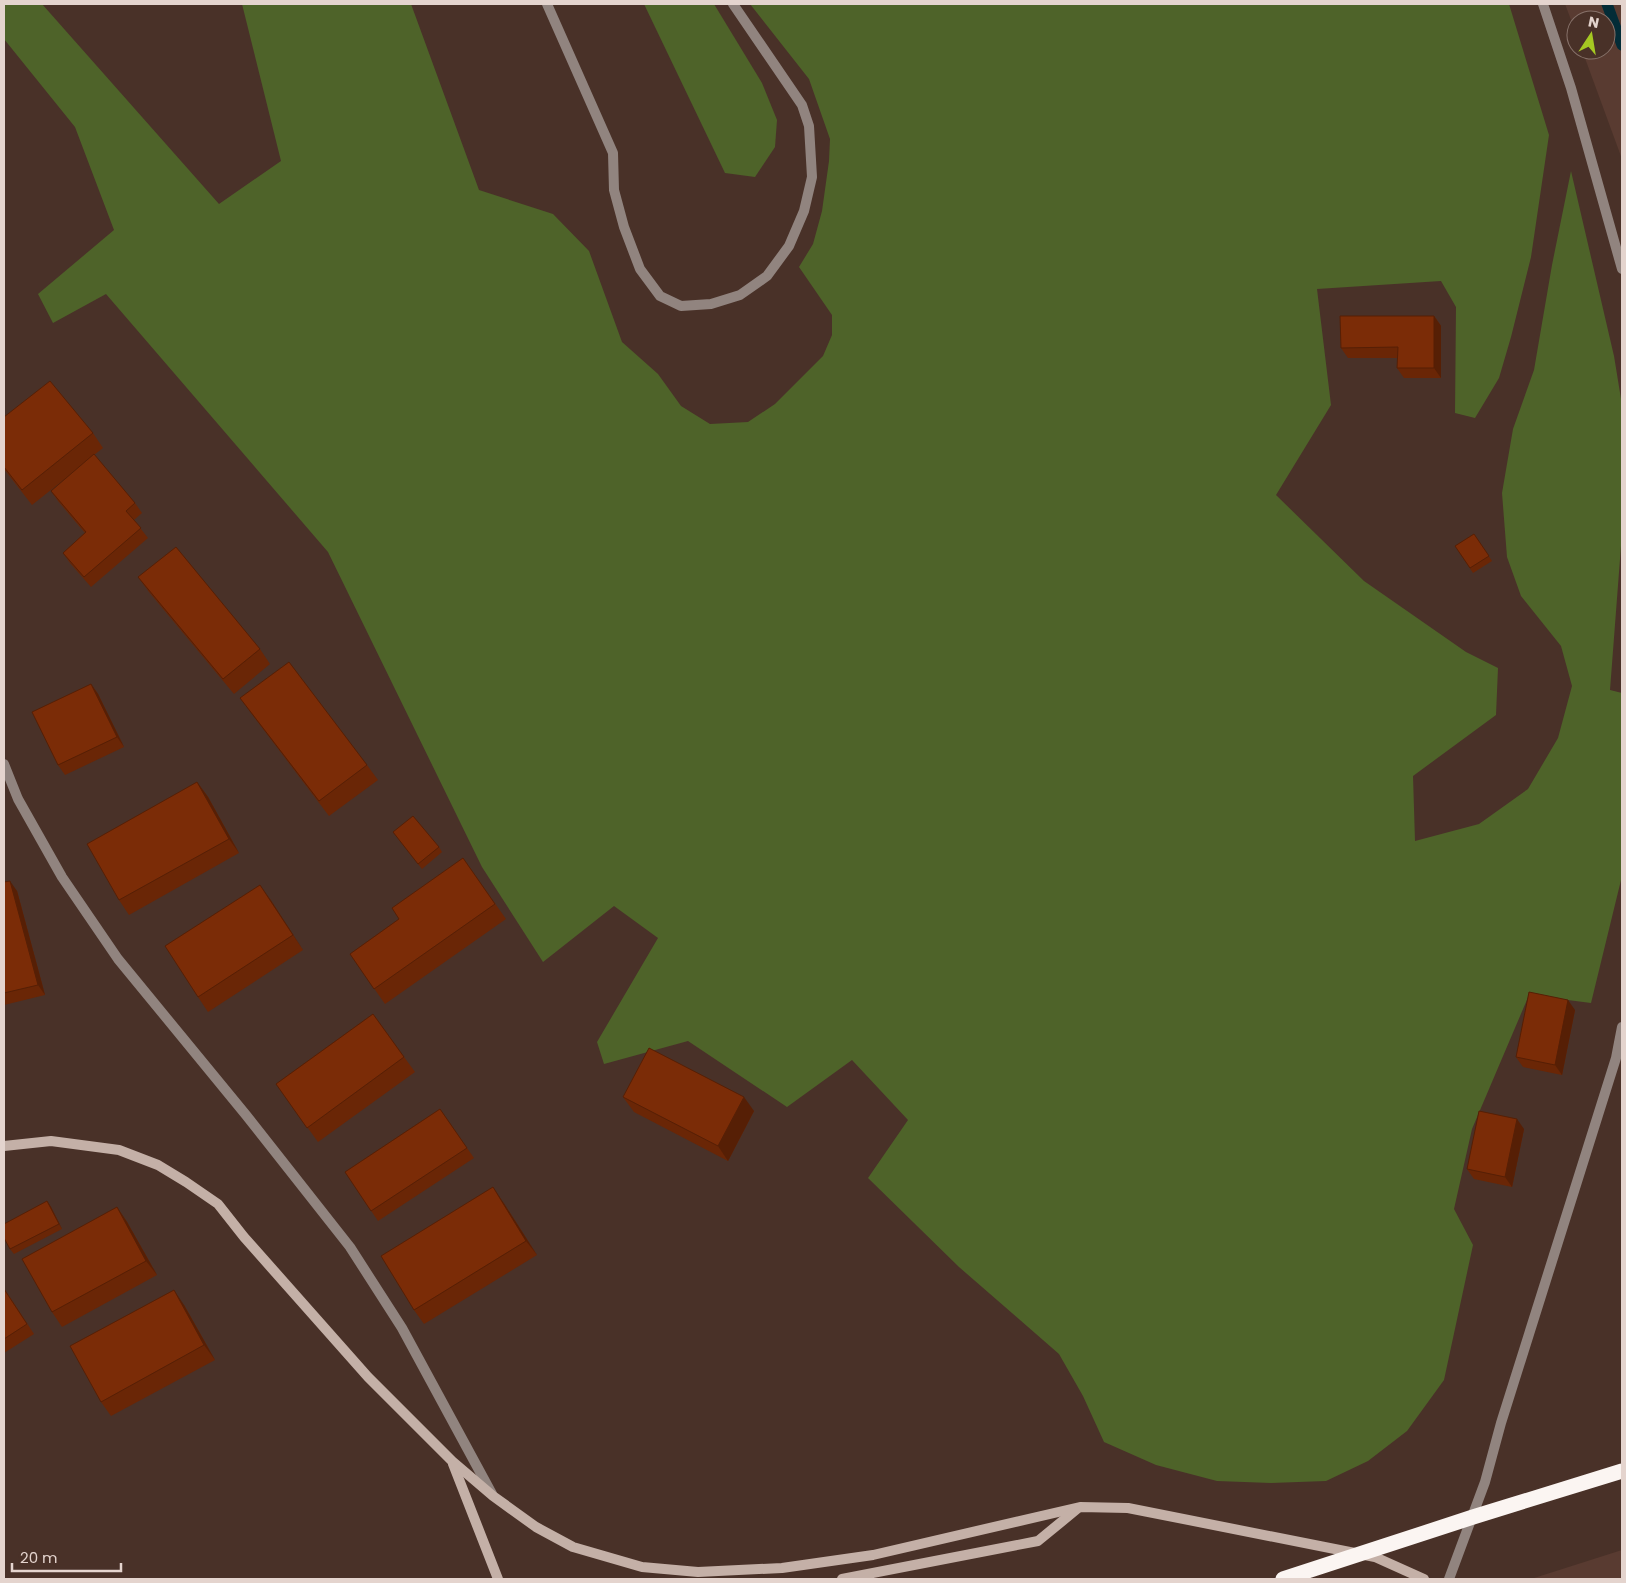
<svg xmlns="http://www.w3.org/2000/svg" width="1626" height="1583" font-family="Poppins,sans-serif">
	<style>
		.built { fill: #593b31 }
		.green { fill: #4e6329 }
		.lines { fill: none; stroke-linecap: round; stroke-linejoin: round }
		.stream { stroke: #032c37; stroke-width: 11 }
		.lane { stroke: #91847f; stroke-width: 10 }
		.street { stroke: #91847f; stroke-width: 10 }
		.secondary { stroke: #c4b0a7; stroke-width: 10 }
		.highway-bridge { stroke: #fbf5f2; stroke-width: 15 }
		.wall { fill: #6a2606 }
		.shaded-wall { fill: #561f05 }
		.building { fill: #7b2c07; stroke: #561f05 }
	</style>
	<rect width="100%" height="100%" fill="#493128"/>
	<g class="built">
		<polygon points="1565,4 1622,4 1622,159 1582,50 1606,50 1606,20 1576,20 1576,33"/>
		<polygon points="1622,1550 1622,1579 1531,1579"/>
	</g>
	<g class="green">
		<polygon points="4,4 42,4 219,204 281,161 242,4 411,4 479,190 553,214 589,251 622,342 658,374 681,406 710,424 748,422 775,404 823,356 832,335 832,315 799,267 813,244 822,211 829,161 830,139 809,79 750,4 1509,4 1549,135 1531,257 1511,337 1499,378 1475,418 1455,413 1456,307 1441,281 1317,289 1331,405 1276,495 1364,581 1466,652 1498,668 1496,715 1413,776 1415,841 1479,824 1528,789 1558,738 1572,686 1561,646 1521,596 1507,557 1502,493 1513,429 1534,370 1552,265 1571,171 1614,356 1622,405 1622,533 1610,690 1622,693 1622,876 1591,1003 1529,995 1472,1129 1454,1209 1473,1245 1444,1380 1407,1431 1368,1461 1326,1481 1271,1483 1217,1481 1156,1465 1104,1442 1083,1396 1059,1354 959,1267 868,1178 908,1120 852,1060 787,1107 688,1041 604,1064 597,1042 658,938 614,906 543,962 482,867 328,552 106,294 53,323 38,294 114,230 75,127 4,39"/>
		<polygon points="644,4 714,4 762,83 777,120 775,147 755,177 725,173"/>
	</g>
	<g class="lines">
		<polyline class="stream" points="1607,4 1622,45"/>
		<polyline class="lane" points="547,4 613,153 614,190 624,227 640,269 660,296 681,306 711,304 740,295 767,276 789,246 804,211 812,177 809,126 802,105 733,4"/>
		<g class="street">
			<polyline points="1543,4 1571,88 1622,269"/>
			<polyline points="4,764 18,799 62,877 118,959 246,1115 350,1247 402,1328 492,1494"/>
			<polyline points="1449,1579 1485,1482 1501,1423 1616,1058 1622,1027"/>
		</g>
		<g class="secondary">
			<polyline points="4,1146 51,1141 119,1150 158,1165 186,1182 218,1204 244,1237 368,1377 452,1461 493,1496 536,1527 573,1547 642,1567 698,1572 782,1568 873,1555 1080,1507 1128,1508 1375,1557 1424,1579"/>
			<polyline points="453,1464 498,1579"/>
			<polyline points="842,1579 1038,1541 1077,1509"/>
		</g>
		<polyline class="highway-bridge" points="1283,1579 1473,1517 1622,1471"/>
	</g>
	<g class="wall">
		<polygon points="1434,316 1441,326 1441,378 1404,378 1397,368 1398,358 1348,358 1341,348"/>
		<polygon points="4,417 93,433 103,448 94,455 135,503 142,513 134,520 148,538 91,587 70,563 63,553 85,533 58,501 51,491 71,474 32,505 4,469"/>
		<polygon points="1474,534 1492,561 1473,573 1455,546"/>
		<polygon points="138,577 260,649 270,664 234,694 149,592"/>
		<polygon points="91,684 98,694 124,747 65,775 58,765"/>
		<polygon points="240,698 367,765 378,780 329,816 251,713"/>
		<polygon points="197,782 208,797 239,853 129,915 119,900"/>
		<polygon points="393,832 439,847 442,852 422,869"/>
		<polygon points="463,858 506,919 385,1004 350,954 399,919"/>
		<polygon points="4,882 17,891 45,995 4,1005"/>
		<polygon points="270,899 303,950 208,1012 198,997"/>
		<polygon points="1575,1010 1562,1075 1523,1067 1516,1057"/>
		<polygon points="373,1014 415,1072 318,1142 276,1084"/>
		<polygon points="623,1097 754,1111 728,1161 634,1112"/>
		<polygon points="440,1109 474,1158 378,1221 345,1172"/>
		<polygon points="1524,1129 1512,1187 1474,1179 1467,1169"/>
		<polygon points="47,1201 51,1207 62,1229 14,1254 10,1249"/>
		<polygon points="503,1202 537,1255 424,1324 414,1310"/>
		<polygon points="117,1207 127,1222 157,1275 62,1327 52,1312"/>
		<polygon points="4,1288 34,1334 4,1353"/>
		<polygon points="184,1305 215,1360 111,1416 101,1402"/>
	</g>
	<g class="shaded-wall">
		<polygon points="1434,316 1441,326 1441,378 1434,368"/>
		<polygon points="91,684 98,694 124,747 117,737"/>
		<polygon points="197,782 208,797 239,853 229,839"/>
		<polygon points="10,881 17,891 45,995 38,985"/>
		<polygon points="260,885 270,899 303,950 293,935"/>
		<polygon points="1568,1000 1575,1010 1562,1075 1555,1065"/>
		<polygon points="744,1097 754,1111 728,1161 718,1146"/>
		<polygon points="1517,1119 1524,1129 1512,1187 1505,1177"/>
		<polygon points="493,1187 503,1202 537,1255 526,1241"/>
		<polygon points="47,1201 51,1207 62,1229 59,1224"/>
		<polygon points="117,1207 127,1222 157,1275 146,1261"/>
		<polygon points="174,1290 184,1305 215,1360 204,1345"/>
	</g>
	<g class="building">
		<polygon points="1340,316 1434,316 1434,368 1397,368 1398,347 1341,348"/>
		<polygon points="50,381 93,433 22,490 4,467 4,417"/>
		<polygon points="94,454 135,503 126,511 141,528 84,577 63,553 86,532 51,491"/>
		<polygon points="1474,534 1489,556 1470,568 1455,546"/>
		<polygon points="176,547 260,649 223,679 138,577"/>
		<polygon points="289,662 367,765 319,801 240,698"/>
		<polygon points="91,684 117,737 58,765 32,712"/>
		<polygon points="197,782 229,839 119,900 87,844"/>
		<polygon points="413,816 439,847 418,864 393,832"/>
		<polygon points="463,858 495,904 374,989 350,954 399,919 392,908"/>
		<polygon points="10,881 38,985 4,993 4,882"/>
		<polygon points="260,885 293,935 198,997 165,946"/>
		<polygon points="1529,992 1568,1000 1555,1065 1516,1057"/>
		<polygon points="373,1014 404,1057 307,1128 276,1084"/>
		<polygon points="649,1048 744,1097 718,1146 623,1097"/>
		<polygon points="440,1109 467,1148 371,1211 345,1172"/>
		<polygon points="1479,1111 1517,1119 1505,1177 1467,1169"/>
		<polygon points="493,1187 526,1241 414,1310 381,1256"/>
		<polygon points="47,1201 59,1224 10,1249 4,1238 4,1224"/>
		<polygon points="117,1207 146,1261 52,1312 22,1259"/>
		<polygon points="4,1289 27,1324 4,1339"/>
		<polygon points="174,1290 204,1345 101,1402 70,1346"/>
	</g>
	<rect width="1626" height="1583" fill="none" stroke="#e4d4ce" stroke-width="10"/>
	<g transform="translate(1591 35) rotate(12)"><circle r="24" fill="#493128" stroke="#87726a"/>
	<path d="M0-4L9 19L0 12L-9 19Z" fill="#a5c822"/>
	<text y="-8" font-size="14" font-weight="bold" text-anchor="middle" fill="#e4d4ce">N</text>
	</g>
	<path d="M12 1563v8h109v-8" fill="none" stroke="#e4d4ce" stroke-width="2.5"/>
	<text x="20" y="1563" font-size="15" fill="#e4d4ce" stroke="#493128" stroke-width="4" paint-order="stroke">20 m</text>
</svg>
